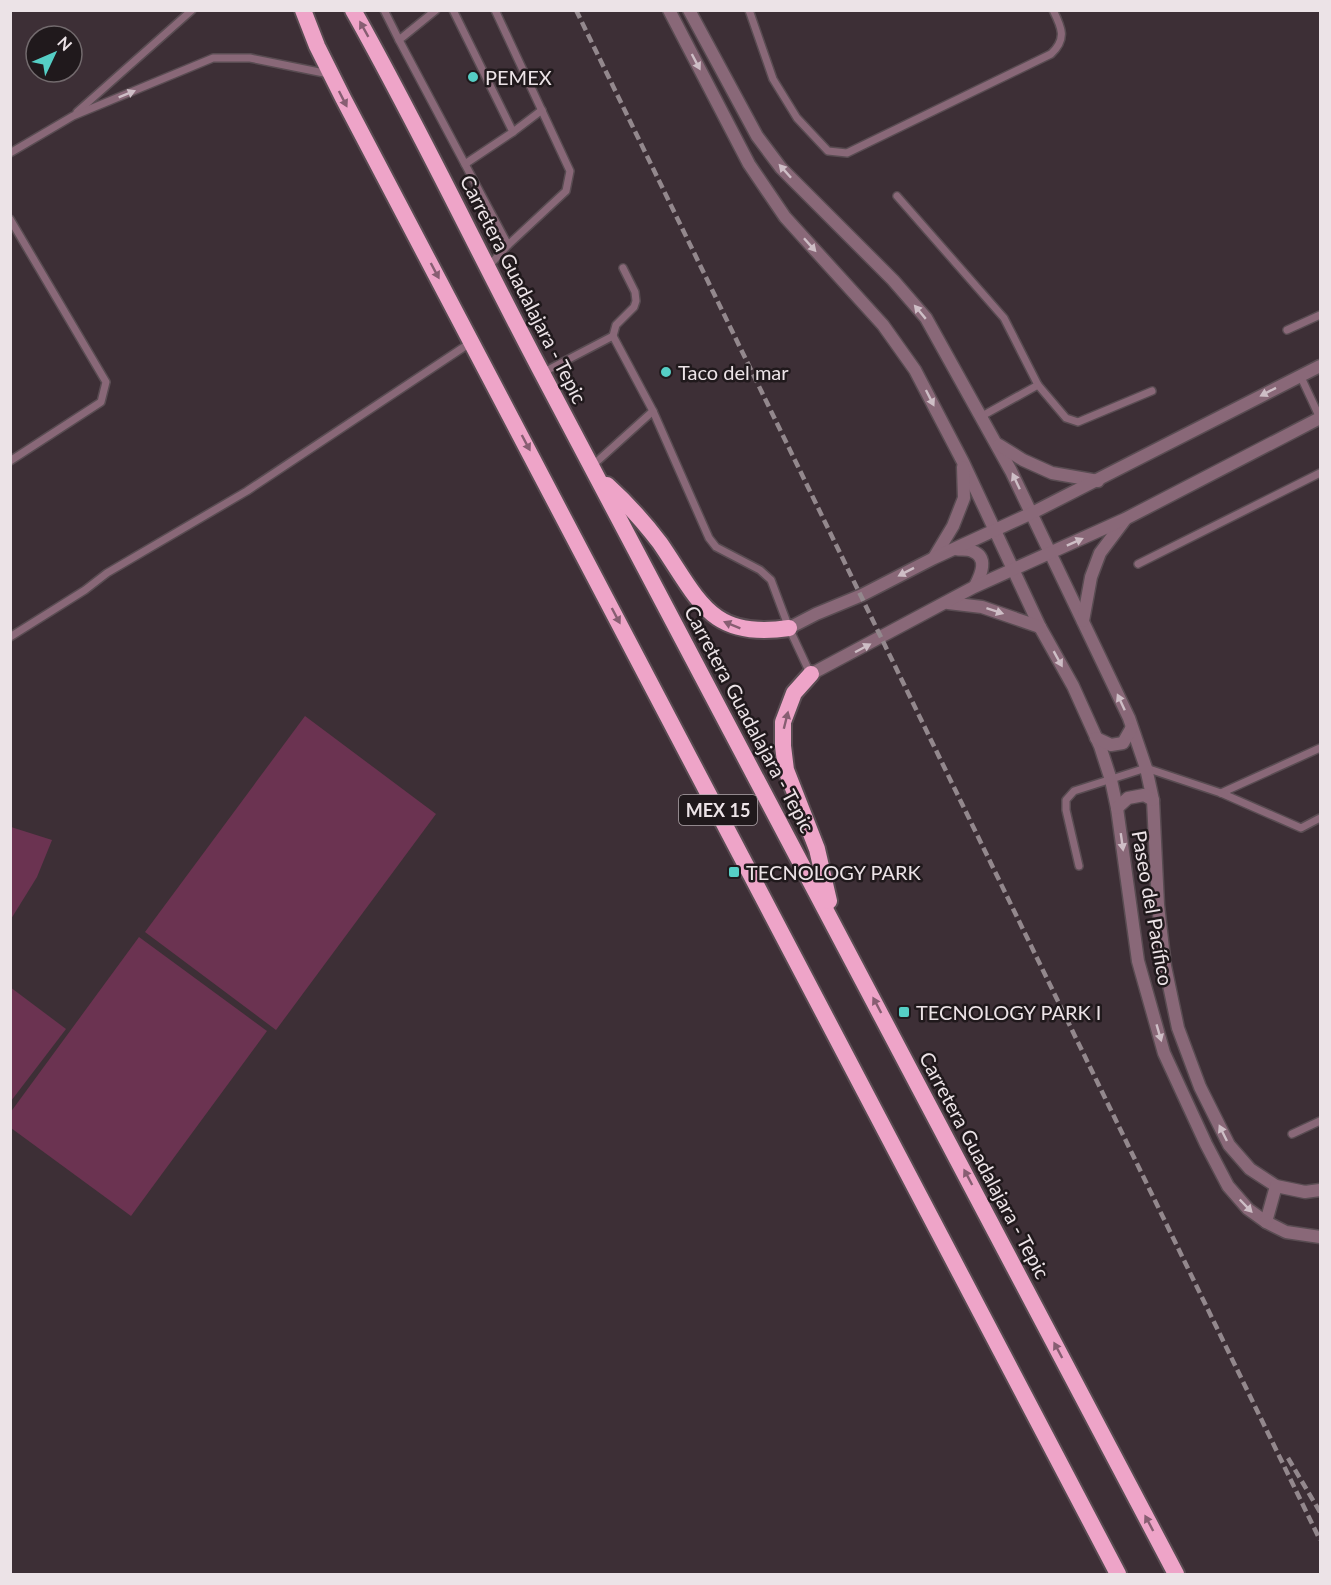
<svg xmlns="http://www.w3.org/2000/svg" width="1331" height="1585" font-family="Lato,sans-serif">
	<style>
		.green { fill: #6b3351 }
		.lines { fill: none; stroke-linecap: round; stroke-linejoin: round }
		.service-casing { stroke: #594c52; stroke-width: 10 }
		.minor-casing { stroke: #594c52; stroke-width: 15 }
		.trunk-casing { stroke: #594c52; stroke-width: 20 }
		.service { stroke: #896878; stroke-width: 7 }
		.minor { stroke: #896878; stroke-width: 12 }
		.trunk { stroke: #eea4c8; stroke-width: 16 }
		.rail { stroke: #93888d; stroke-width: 4.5; stroke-dasharray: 9 4.5; stroke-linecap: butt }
		.oneway { fill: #875e72 }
		.oneway2 { fill: #cebec6 }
		.poi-dot { fill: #55cec5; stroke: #20191c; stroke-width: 2 }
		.labels { text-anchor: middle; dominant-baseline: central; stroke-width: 5; stroke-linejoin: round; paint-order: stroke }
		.shield { fill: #20191c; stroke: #afa6aa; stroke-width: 1.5 }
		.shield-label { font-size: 18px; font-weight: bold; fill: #ece3e7 }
		.poi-label { font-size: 20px; fill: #ece3e7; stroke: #20191c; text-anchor: start }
		.street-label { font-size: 20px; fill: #ece3e7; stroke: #20191c }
	</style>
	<rect width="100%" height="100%" fill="#3d2f36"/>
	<g class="green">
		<polygon points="305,716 436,814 276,1030 145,932"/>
		<polygon points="11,827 52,840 37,877 11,919"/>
		<polygon points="139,937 267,1031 131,1216 11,1128 10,1113"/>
		<polygon points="10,987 66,1029 11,1101 10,1101"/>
	</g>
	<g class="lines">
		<g class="service-casing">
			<g id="service">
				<polyline points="384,10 399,40"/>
				<polyline points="436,10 399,40 508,245 488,267"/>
				<polyline points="453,10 513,132 465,164"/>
				<polyline points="495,10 570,171 566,191 508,245"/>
				<path d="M749 10 773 79 797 118 828 151 847 153 1051 54C1067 39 1062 28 1053 10"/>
				<polyline points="77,112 192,10"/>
				<polyline points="513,132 542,110"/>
				<polyline points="10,153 73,116 213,58 250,58 329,74"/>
				<polyline points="897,196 1004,318 1038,385 982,416"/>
				<polyline points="10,219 106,382 101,402 10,461"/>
				<polyline points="1287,330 1320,315"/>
				<polyline points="613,336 616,325 634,307 636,301 635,292 623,268"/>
				<polyline points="542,373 613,336 653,411 709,538 716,547 760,570 771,580 789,628 810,673"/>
				<polyline points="1300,375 1320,418"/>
				<polyline points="1038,385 1066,418 1078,422 1152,391"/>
				<polyline points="592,466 653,411"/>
				<polyline points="1138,564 1320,473"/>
				<polyline points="10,637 85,590 107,573 247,491 470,343"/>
				<polyline points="1221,793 1320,748"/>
				<polyline points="1079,866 1066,810 1066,800 1074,791 1146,768 1221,793 1301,828 1320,818"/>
				<polyline points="1292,1134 1320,1121"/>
			</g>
		</g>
		<g class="minor-casing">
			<g id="minor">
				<polyline points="669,10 749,164 785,217 883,325 915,370 963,462 1040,627 1073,686 1100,746 1111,780 1117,808 1138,961 1164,1053 1206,1144 1228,1186 1248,1209 1266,1222 1286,1232 1320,1237"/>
				<polyline points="689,10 757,136 781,168 893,280 926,318 1011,471 1129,718 1146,768 1153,800 1158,905 1165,966 1178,1028 1200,1087 1229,1145 1250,1169 1276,1186 1305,1192 1320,1190"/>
				<polyline points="999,445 1023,460 1052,473 1098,481"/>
				<path d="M956 549C961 550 968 549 972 551 989 557 981 575 975 586"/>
				<polyline points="935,556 953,526 964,498 963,467"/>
				<polyline points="948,603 982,607 1040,627"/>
				<polyline points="1083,621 1091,577 1100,553 1124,521"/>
				<polyline points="789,628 816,614 862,595 934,558 1032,513 1320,366"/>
				<polyline points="811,674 974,587 1125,519 1320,418"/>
				<polyline points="1096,738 1111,745 1123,743 1131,729"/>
				<polyline points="1117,808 1128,798 1144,795 1153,800"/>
				<polyline points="1266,1222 1276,1186"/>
			</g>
		</g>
		<g class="trunk-casing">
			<g id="trunk">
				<polyline points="303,10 317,46 343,98 1118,1574"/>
				<path d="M353 10C420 129 478 252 542 373 756 772 966 1173 1176 1574"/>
				<path d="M607 485C627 503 644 522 660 543 699 600 710 640 789 628"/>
				<polyline points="811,674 794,693 783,722 783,746 786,770 817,849 829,901"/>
			</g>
		</g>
		<use href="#service" class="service"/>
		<use href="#minor" class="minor"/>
		<use href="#trunk" class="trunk"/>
		<g class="rail">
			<polyline points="576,10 1320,1540"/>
			<polyline points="1288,1458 1320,1512"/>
		</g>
	</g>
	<defs><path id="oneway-solid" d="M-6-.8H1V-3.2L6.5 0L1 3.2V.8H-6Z" transform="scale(1.5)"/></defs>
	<g class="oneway">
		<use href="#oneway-solid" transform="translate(364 29) rotate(-119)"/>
		<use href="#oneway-solid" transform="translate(343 99) rotate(63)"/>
		<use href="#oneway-solid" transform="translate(435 271) rotate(62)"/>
		<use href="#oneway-solid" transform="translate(526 443) rotate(62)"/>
		<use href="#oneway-solid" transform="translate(616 616) rotate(62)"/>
		<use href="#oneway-solid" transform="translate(732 625) rotate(-158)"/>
		<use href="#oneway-solid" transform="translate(786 720) rotate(-76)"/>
		<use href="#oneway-solid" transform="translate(877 1005) rotate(-118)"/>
		<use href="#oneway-solid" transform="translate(968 1177) rotate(-118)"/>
		<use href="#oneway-solid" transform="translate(1058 1350) rotate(-118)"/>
		<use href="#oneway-solid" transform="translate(1149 1523) rotate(-118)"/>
	</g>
	<g class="oneway2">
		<use href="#oneway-solid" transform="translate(696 62) rotate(62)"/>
		<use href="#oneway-solid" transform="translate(127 94) rotate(-22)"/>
		<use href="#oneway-solid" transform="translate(785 171) rotate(-132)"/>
		<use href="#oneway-solid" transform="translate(810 245) rotate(48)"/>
		<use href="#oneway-solid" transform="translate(920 312) rotate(-130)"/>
		<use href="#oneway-solid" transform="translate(1268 392) rotate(153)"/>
		<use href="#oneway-solid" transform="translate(930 398) rotate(63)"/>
		<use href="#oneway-solid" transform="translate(1016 481) rotate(-115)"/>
		<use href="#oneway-solid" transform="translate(1075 542) rotate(-24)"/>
		<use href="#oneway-solid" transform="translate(906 572) rotate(153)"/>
		<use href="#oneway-solid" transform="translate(995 611) rotate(18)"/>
		<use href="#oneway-solid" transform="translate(863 648) rotate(-28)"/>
		<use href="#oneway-solid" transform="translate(1058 659) rotate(61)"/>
		<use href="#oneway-solid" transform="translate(1121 702) rotate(-115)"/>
		<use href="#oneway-solid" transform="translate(1122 842) rotate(82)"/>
		<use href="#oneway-solid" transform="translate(1159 1033) rotate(74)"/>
		<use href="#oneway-solid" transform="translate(1223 1133) rotate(-116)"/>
		<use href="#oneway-solid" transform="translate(1246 1206) rotate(46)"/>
	</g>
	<g class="poi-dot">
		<circle cx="473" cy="77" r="6"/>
		<circle cx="666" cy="372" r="6"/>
		<rect x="728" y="866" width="12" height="12" rx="3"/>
		<rect x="898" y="1006" width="12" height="12" rx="3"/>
	</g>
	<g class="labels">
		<rect class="shield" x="679" y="795" width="78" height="30" rx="4.5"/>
		<g class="shield-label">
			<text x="718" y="810">MEX 15</text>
		</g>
		<g class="poi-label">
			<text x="485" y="77">PEMEX</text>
			<text x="678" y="372">Taco del mar</text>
			<text x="746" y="872">TECNOLOGY PARK</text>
			<text x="916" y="1012">TECNOLOGY PARK I</text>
		</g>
		<g class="street-label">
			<text transform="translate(524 289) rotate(63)">Carretera Guadalajara - Tepic</text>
			<text transform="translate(750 719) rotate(62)">Carretera Guadalajara - Tepic</text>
			<text transform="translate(1153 908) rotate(80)">Paseo del Pacífico</text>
			<text transform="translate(985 1165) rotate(62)">Carretera Guadalajara - Tepic</text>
		</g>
	</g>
	<rect width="1331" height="1585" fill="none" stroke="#ece3e7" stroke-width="24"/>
	<g transform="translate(54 54) rotate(46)"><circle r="28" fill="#20191c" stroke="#726a6d" stroke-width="1.5"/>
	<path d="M0-4.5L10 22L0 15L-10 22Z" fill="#55cec5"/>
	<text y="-9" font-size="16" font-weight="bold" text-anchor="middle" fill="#ece3e7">N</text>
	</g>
</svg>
